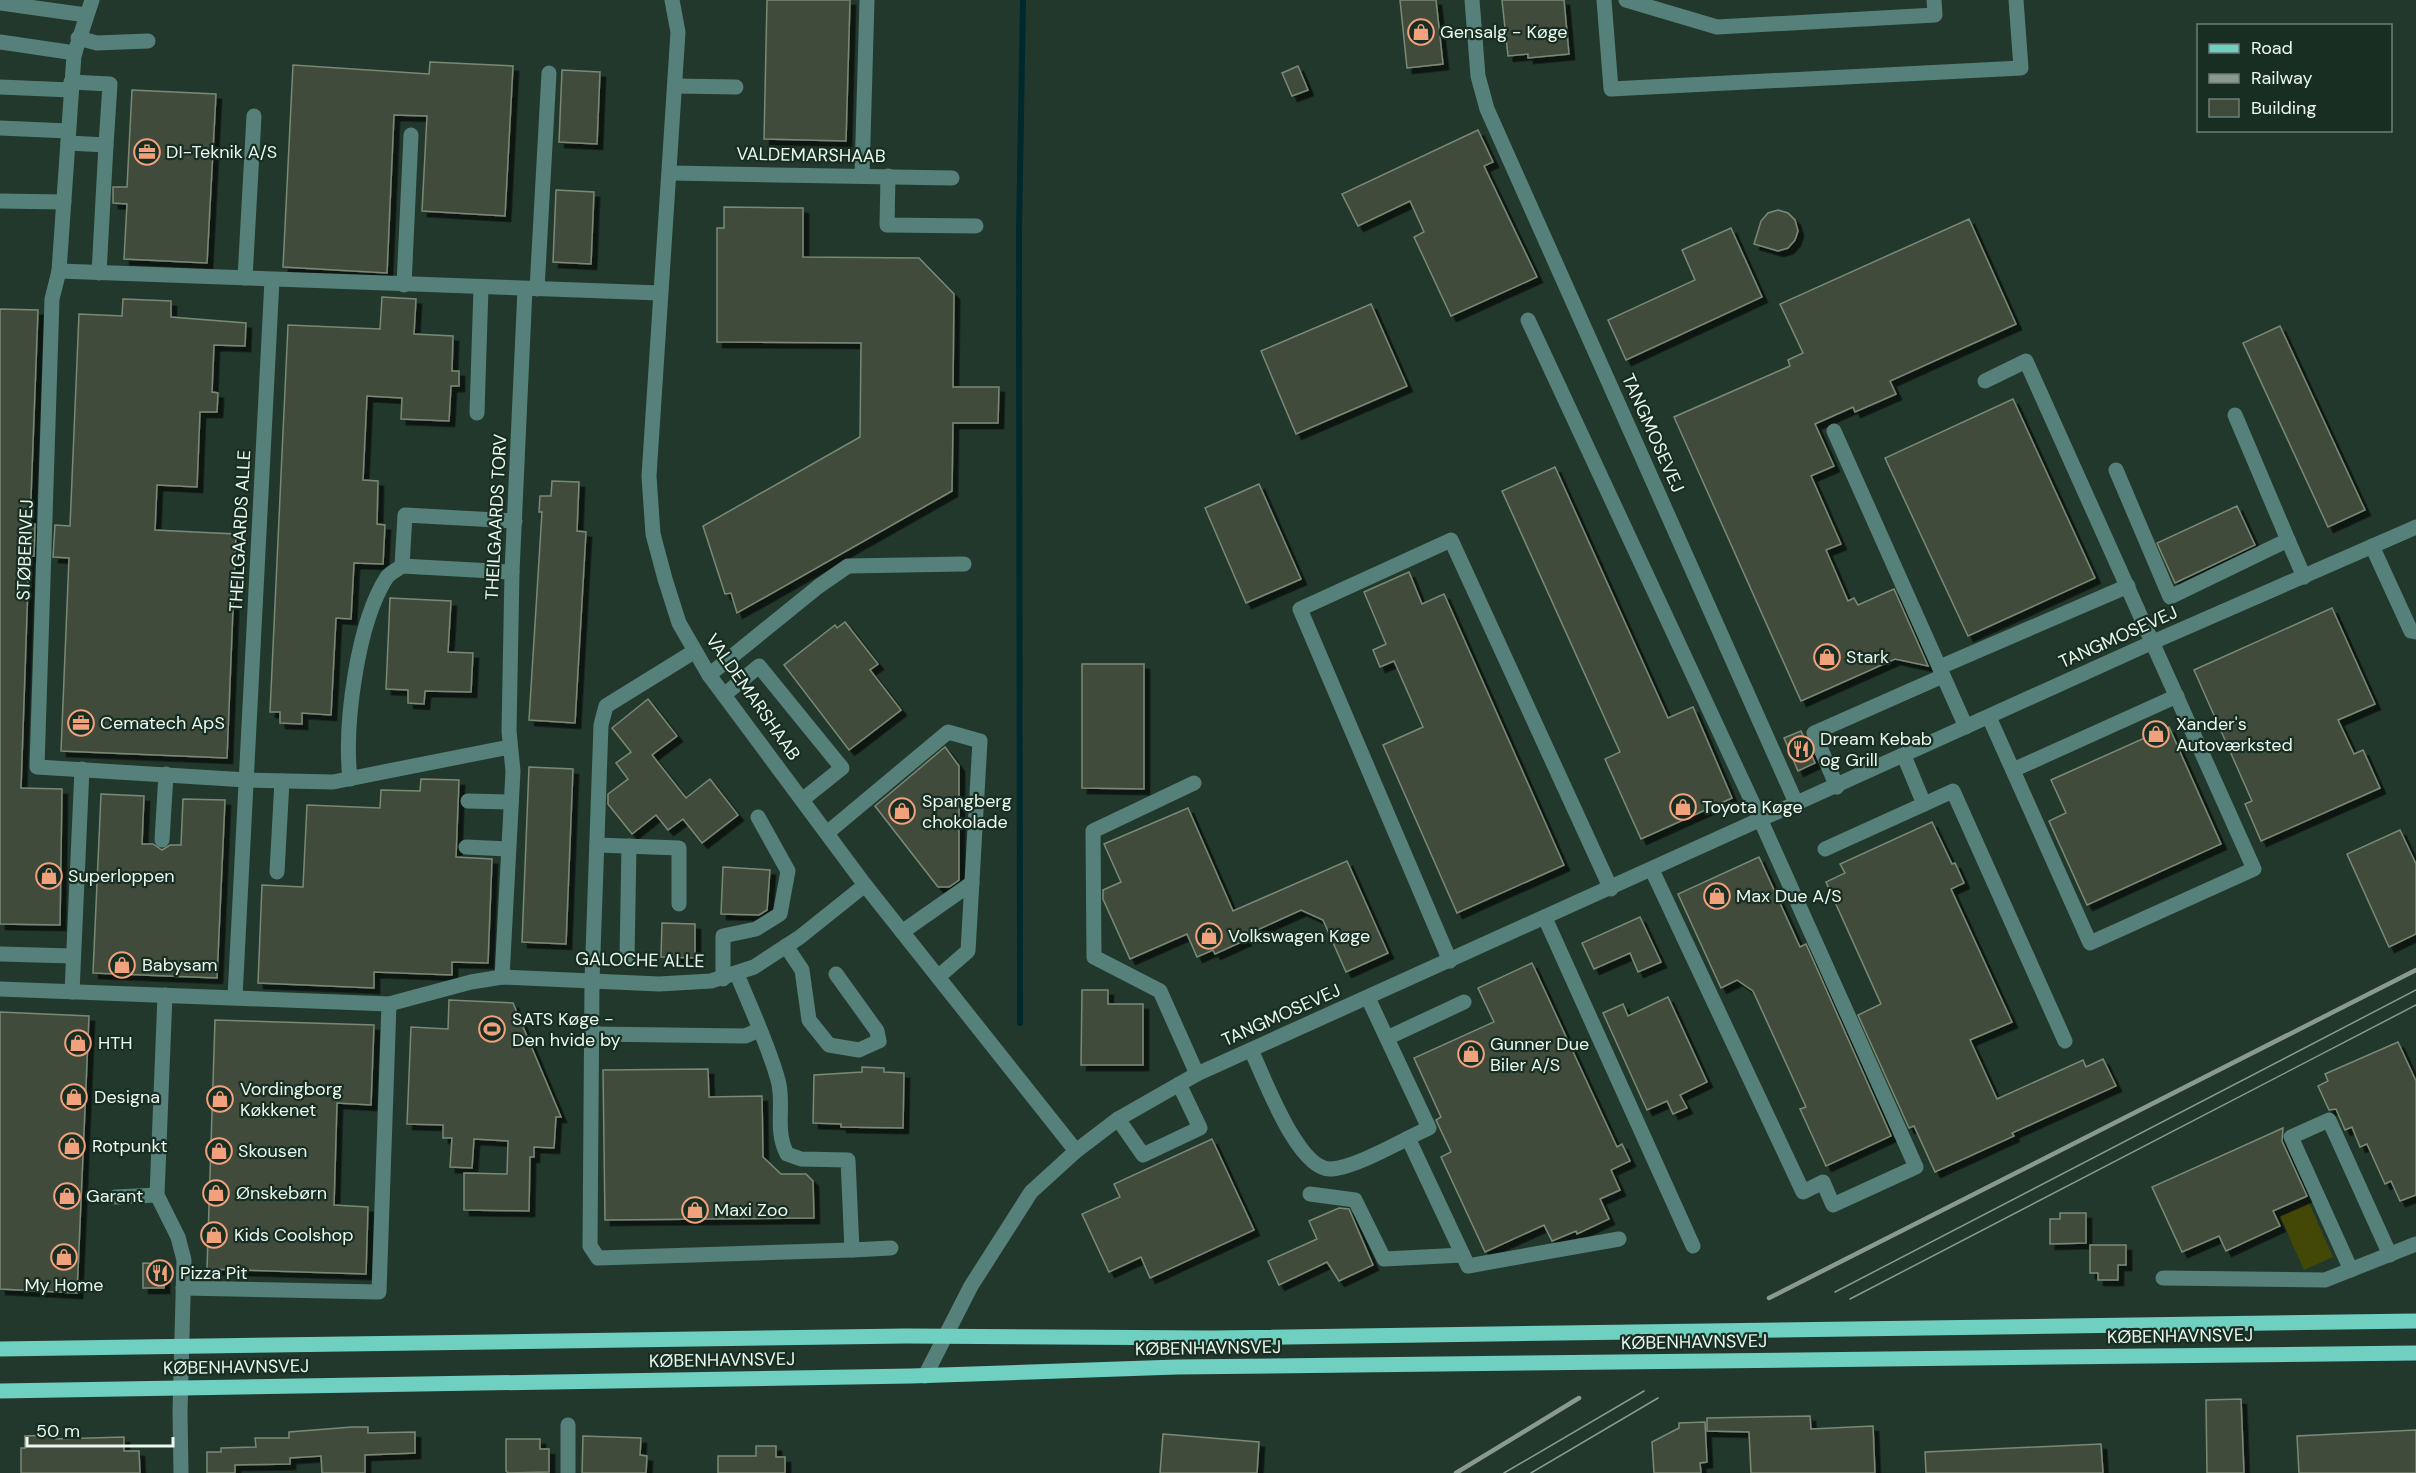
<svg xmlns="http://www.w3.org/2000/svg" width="2416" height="1473" font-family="'DM Sans',sans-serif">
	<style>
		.green { fill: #444807 }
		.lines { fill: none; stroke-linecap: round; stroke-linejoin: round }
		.stream { stroke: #00292e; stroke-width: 6 }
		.building { fill: #3f4c3a; stroke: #7a8975; stroke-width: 1.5; filter: url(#shadow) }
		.minor { stroke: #55817a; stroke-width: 15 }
		.major { stroke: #6fd0c1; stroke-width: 15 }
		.tram { stroke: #8a9a90; stroke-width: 1.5 }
		.rail { stroke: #8a9a90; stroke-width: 4.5 }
		.labels { text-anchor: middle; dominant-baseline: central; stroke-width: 4.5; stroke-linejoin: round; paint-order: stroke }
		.poi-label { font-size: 18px; fill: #ebf8f0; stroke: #192e23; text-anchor: start }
		.street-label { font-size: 18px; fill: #ebf8f0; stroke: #192e23 }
	</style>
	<defs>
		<filter id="shadow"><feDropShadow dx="5.5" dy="5.5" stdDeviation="0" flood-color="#0009"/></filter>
	</defs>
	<rect width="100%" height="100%" fill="#23382c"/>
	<polygon class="green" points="2309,1203 2333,1257 2304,1270 2280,1216"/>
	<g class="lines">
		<polyline class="stream" points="1020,1023 1019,232 1023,0"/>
	</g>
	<g class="building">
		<polygon points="767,0 850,0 846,141 764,139"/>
		<polygon points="1400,0 1436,0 1443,64 1407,68"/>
		<polygon points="1502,0 1564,0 1569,54 1528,58 1528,54 1508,56"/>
		<polygon points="430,62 513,66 505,216 422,211 427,116 394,115 387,273 283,267 293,65 429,74"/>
		<polygon points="1298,66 1308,90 1292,96 1282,73"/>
		<polygon points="562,70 600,72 597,144 559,142"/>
		<polygon points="132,90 216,94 207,263 124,259 127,204 113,203 113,187 127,187"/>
		<polygon points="1478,130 1493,162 1484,166 1537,277 1451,316 1414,237 1424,232 1410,201 1358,226 1342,194"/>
		<polygon points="556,190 594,192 591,264 553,262"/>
		<polygon points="724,207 803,208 803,257 919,258 954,294 953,387 999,387 998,423 953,423 952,491 737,613 731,593 725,594 703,526 860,437 861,343 717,342 717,228 724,228"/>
		<polygon points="1778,210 1788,213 1795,220 1798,231 1795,240 1788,248 1778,251 1754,244 1761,221 1768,213"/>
		<polygon points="1969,219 2016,324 1890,381 1896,394 1855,412 1853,407 1815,424 1834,466 1811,476 1841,544 1826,550 1848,601 1854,598 1858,605 1894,589 1928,666 1895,659 1801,701 1674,417 1790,366 1788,360 1803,353 1780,304"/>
		<polygon points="1731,228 1762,297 1626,360 1608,320 1695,280 1682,250"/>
		<polygon points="382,297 416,299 414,334 453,336 452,371 459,371 459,386 451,386 449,421 401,419 402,398 367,396 363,480 378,481 377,524 385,525 383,564 354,563 351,619 336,618 331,715 302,713 302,724 280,723 280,712 270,712 288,325 380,329"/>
		<polygon points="123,299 171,301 171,317 246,323 245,346 214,345 212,392 218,393 217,412 200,412 197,487 157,485 155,530 236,534 227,758 61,751 69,558 53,557 55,525 70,526 79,314 122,316"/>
		<polygon points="1371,304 1407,386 1296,434 1261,351"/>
		<polygon points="0,309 38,310 30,524 35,524 34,556 29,556 21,788 62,789 60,925 0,924"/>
		<polygon points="2280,326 2365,510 2328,527 2243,343"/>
		<polygon points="2013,399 2095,578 1968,636 1885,458"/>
		<polygon points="1555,467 1668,718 1693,707 1732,798 1641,839 1605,759 1620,752 1502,491"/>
		<polygon points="552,481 579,482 577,531 586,532 575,723 529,720 542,512 539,512 540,496 551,496"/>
		<polygon points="1259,484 1301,579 1246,603 1205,508"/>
		<polygon points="2237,506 2255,545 2175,583 2157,543"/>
		<polygon points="1409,572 1422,604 1444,594 1564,865 1457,913 1383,745 1423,727 1394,661 1380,667 1373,650 1386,644 1364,592"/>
		<polygon points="390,598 451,601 448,652 473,653 471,692 425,691 424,704 408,703 408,690 386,689"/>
		<polygon points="2332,608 2375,704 2338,720 2354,754 2363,750 2380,788 2261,841 2245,804 2252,801 2194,670"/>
		<polygon points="845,622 878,664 870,670 901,710 849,750 784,665 835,625 837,628"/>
		<polygon points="1082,664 1144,664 1144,789 1082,788"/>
		<polygon points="648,699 677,736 652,755 686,798 710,779 738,815 702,843 683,819 668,830 656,815 632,834 608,804 608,794 628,779 616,763 631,752 612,728"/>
		<polygon points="2169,727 2221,844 2087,905 2049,821 2066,813 2051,780"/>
		<polygon points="1801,731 1815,763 1798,771 1784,738"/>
		<polygon points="945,747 959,766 959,880 949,887 938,887 875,806"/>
		<polygon points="529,767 573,769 566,944 522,942"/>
		<polygon points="421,779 459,780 456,857 492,859 488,963 452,962 452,975 374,972 374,988 258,983 262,885 303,887 307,805 380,808 381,790 420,791"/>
		<polygon points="101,794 144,796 142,844 153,844 162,850 170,845 181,845 183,799 225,800 217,978 93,973"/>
		<polygon points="1188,808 1233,911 1347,861 1388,953 1346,972 1323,920 1301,910 1244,936 1246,940 1215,954 1213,950 1197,957 1187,934 1130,959 1103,899 1103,890 1121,882 1104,844"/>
		<polygon points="1932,822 1952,864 1955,863 1964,883 1951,889 2012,1022 1970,1040 1997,1099 2083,1060 2086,1067 2103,1059 2116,1086 2012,1133 2014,1136 1935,1172 1914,1126 1909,1128 1858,1015 1881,1004 1826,882 1845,873 1840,864"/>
		<polygon points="2400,830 2416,864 2416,934 2389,947 2347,854"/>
		<polygon points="1759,857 1800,947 1806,944 1891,1136 1826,1166 1800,1109 1806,1107 1753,991 1737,980 1721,988 1678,894"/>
		<polygon points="723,867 770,870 767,910 759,915 721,914"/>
		<polygon points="1640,917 1661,962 1638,972 1630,953 1594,969 1582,943"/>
		<polygon points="662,923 695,924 695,958 661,957"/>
		<polygon points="1532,963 1617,1147 1622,1144 1630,1161 1611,1170 1620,1190 1600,1199 1609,1219 1577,1234 1576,1231 1552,1241 1544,1225 1485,1252 1441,1157 1451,1152 1436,1120 1441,1117 1414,1058 1494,1022 1478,988"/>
		<polygon points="1082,990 1108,990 1108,1004 1143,1004 1143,1065 1081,1065"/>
		<polygon points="1668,997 1707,1082 1680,1095 1687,1108 1673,1114 1667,1101 1647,1110 1603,1013 1623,1004 1628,1016"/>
		<polygon points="449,1000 513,1003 561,1117 556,1117 554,1148 534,1147 534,1157 530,1157 529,1211 464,1210 464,1173 507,1174 508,1141 474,1139 472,1168 450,1167 452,1138 443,1138 443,1125 407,1124 411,1027 448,1029"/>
		<polygon points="0,1012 89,1016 77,1293 0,1289"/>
		<polygon points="215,1020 374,1025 371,1105 337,1103 334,1205 368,1207 366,1274 207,1269"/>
		<polygon points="2398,1042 2416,1081 2416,1195 2400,1201 2391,1181 2385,1184 2367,1144 2360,1147 2352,1127 2345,1130 2336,1109 2329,1110 2318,1086 2328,1081 2325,1074"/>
		<polygon points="862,1067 884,1068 884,1072 904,1073 903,1128 841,1127 841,1124 813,1123 814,1075 862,1072"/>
		<polygon points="708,1069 709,1097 762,1096 763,1157 781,1174 806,1174 813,1181 814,1218 605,1220 603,1070"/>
		<polygon points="2283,1128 2282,1141 2307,1196 2273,1211 2280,1226 2226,1251 2219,1236 2182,1252 2152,1187"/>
		<polygon points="1212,1139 1254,1230 1150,1278 1141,1257 1109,1272 1082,1214 1120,1197 1114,1184"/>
		<polygon points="1339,1208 1349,1209 1373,1265 1339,1281 1327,1262 1279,1285 1268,1261 1317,1239 1309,1221"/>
		<polygon points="2060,1213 2086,1213 2086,1243 2050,1244 2050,1219 2060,1219"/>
		<polygon points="2090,1245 2126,1245 2126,1265 2118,1265 2118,1280 2098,1280 2098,1273 2090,1273"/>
		<polygon points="143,1263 164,1264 164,1288 143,1288"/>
		<polygon points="2241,1399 2244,1473 2207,1473 2206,1400"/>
		<polygon points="1810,1416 1811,1429 1873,1426 1875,1473 1751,1473 1749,1432 1707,1431 1707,1418"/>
		<polygon points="1705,1422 1707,1462 1700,1463 1701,1473 1654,1473 1652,1442 1679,1428 1679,1423"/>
		<polygon points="352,1427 368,1427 368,1433 415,1432 415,1453 365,1455 365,1473 322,1473 321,1456 290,1458 290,1464 235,1465 235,1473 207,1473 207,1452 221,1452 221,1448 256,1447 255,1438 289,1438 289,1432"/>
		<polygon points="2416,1430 2416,1473 2299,1473 2297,1436"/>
		<polygon points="1163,1434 1259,1442 1257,1473 1160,1473"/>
		<polygon points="56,1435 56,1439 124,1437 124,1451 139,1451 140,1473 21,1473 21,1448 25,1448 25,1436"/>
		<polygon points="583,1436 641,1438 640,1455 647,1456 646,1473 582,1473"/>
		<polygon points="506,1439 540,1439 540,1449 549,1449 549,1472 508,1473 506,1471"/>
		<polygon points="2101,1444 2103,1473 1926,1473 1925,1452"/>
		<polygon points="756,1446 776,1446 776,1457 785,1457 785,1473 718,1473 718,1456 756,1456"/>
	</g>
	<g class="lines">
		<g class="minor">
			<polyline points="92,0 74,55 59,271 52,299 37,767 247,780 333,782 509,747"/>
			<polyline points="672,0 678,32 649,476 653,534 665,579 679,623 709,675 865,885 1076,1151"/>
			<polyline points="1472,0 1478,76 1487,109 1797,805"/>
			<polyline points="1604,0 1611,89 2021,68 2016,0"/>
			<polyline points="1626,0 1717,27 1935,15 1934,0"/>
			<polyline points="0,3 86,15"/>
			<polyline points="78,38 97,43 148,41"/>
			<polyline points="0,42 75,53"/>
			<polyline points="675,86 736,87"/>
			<polyline points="0,87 71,90"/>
			<polyline points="0,128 68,131"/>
			<polyline points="68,143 106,145 110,84 71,82"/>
			<polyline points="670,173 952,178"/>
			<polyline points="862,175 867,0"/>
			<polyline points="888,176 887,225 976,226"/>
			<polyline points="0,201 64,202"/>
			<polyline points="59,271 660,293"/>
			<polyline points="99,273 106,145"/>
			<polyline points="245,278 254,116"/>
			<polyline points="404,285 411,135"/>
			<polyline points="537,289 549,73"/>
			<polyline points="1528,320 1761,821 1916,1167 1833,1205 1823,1182 1803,1192 1652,870"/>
			<polyline points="1985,381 2026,361 2254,869 2090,943 1989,717"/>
			<polyline points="477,413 481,287"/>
			<polyline points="1834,431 1966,727"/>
			<polyline points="2116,470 2170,597 2288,540 2235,415"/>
			<polyline points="2288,540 2304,577"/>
			<polyline points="2372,546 2411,631 2416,632"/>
			<polyline points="402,566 405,515 515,521"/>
			<path d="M695 651 606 706 601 725 592 981 590 1246 598 1258 852 1250 848 1160 801 1159 787 1154C774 1129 785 1105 778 1080 768 1044 751 1009 737 974"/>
			<polyline points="1940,667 2128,586"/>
			<polyline points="709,675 819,586 848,566 964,564"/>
			<polyline points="724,695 759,666 842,768 802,800"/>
			<polyline points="1904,756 1924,804"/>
			<polyline points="2013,770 2177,696"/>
			<path d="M350 779C344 725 357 623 387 577 391 572 397 570 402 566L512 572"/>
			<polyline points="1194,783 1093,831 1094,957 1160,991 1197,1074"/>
			<polyline points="1837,787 1814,733 1943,676"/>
			<polyline points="468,801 511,802"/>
			<polyline points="827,833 948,732 980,741 968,951 938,977"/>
			<polyline points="162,840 166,774"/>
			<polyline points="597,845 679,848 679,904"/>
			<polyline points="466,847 508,849"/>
			<polyline points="1825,849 1953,791 2065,1041"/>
			<polyline points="277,872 282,781"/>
			<polyline points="1545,918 1693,1246"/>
			<polyline points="902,932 972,883"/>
			<polyline points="786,946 802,970 809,1020 829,1045 859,1050 879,1041 877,1031 836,974"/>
			<polyline points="0,954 73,956"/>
			<polyline points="627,957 629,846"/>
			<polyline points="1450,961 1300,609 1451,540 1611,889"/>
			<polyline points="502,977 513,771 509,731 512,572 525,289"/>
			<polyline points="723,979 723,936 756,929 780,914 788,871 758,817"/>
			<polyline points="0,989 389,1004 471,982 502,977 659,984 711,981 754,967 800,937 865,885"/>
			<polyline points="72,992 82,769"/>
			<polyline points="165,995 157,1195 178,1237 184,1260 180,1412 181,1473"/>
			<polyline points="235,997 272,280"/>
			<polyline points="592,1034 745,1036 759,1030"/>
			<polyline points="1387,1038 1464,1002"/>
			<path d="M1251 1050C1264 1077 1298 1171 1331 1169 1356 1168 1404 1139 1429 1128L1368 998"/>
			<polyline points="1118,1119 1143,1155 1200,1128 1179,1084"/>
			<polyline points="1408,1138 1468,1266 1619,1239"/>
			<polyline points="1310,1194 1355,1200 1384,1259 1463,1255"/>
			<polyline points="115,1197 157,1195"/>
			<polyline points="852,1250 891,1248"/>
			<polyline points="2351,1270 2291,1137 2329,1120 2390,1255"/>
			<polyline points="2163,1278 2325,1280 2416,1244"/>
			<polyline points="183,1288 379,1292 389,1004"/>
			<polyline points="925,1376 971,1286 1031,1192 1076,1151 1118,1119 1197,1074 2153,642 2416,527"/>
			<polyline points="568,1473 568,1425"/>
		</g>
		<g class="major">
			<polyline points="0,1349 906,1336 1213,1338 2416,1321"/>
			<polyline points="0,1391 911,1376 1177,1367 2416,1353"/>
		</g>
		<g class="tram">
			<polyline points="1835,1292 2416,990"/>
			<polyline points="1850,1299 2416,1005"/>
			<polyline points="1504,1473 1644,1391"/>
			<polyline points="1531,1473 1658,1398"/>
		</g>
		<g class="rail">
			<polyline points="1769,1298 2416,970"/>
			<polyline points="1456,1473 1579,1398"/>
		</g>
	</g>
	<defs>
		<g id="shop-ring" transform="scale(1.35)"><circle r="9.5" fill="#192e23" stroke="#f1a17c" stroke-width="1.5"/><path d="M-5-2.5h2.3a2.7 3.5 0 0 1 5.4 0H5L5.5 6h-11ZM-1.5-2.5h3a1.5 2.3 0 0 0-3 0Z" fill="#f1a17c"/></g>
		<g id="office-ring" transform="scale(1.35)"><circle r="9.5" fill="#192e23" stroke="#f1a17c" stroke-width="1.5"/><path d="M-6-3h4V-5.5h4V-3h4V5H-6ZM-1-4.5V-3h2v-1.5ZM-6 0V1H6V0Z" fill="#f1a17c"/></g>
		<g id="restaurant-ring" transform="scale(1.35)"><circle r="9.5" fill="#192e23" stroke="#f1a17c" stroke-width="1.5"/><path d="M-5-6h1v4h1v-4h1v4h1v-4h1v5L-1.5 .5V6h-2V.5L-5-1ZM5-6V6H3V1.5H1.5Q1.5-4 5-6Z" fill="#f1a17c"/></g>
		<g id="stadium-ring" transform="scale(1.35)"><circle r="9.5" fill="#192e23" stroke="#f1a17c" stroke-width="1.5"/><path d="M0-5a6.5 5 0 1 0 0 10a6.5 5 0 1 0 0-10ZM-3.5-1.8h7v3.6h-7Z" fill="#f1a17c"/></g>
	</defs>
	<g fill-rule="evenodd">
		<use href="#shop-ring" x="1421" y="32"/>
		<use href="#office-ring" x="147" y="152"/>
		<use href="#shop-ring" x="1827" y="657"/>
		<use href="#office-ring" x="81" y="723"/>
		<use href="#shop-ring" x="2156" y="734"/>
		<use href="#restaurant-ring" x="1801" y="749"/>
		<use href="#shop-ring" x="1683" y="807"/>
		<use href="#shop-ring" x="902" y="811"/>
		<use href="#shop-ring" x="49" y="876"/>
		<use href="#shop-ring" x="1717" y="896"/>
		<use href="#shop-ring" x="1209" y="936"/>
		<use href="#shop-ring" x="122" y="965"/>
		<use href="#stadium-ring" x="492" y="1029"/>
		<use href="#shop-ring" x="78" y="1043"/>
		<use href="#shop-ring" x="1471" y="1054"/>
		<use href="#shop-ring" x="74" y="1097"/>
		<use href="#shop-ring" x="220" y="1099"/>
		<use href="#shop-ring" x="72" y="1146"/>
		<use href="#shop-ring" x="219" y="1151"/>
		<use href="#shop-ring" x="216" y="1193"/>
		<use href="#shop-ring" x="67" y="1196"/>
		<use href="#shop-ring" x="695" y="1210"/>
		<use href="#shop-ring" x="214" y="1235"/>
		<use href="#shop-ring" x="64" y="1257"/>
		<use href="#restaurant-ring" x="160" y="1273"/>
	</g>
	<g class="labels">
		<g class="poi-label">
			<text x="1440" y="32">Gensalg - Køge</text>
			<text x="166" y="152">DI-Teknik A/S</text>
			<text x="1846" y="657">Stark</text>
			<text x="100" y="723">Cematech ApS</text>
			<text x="2176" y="724">Xander's<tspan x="2176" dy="21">Autoværksted</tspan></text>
			<text x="1820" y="739">Dream Kebab<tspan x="1820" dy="21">og Grill</tspan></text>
			<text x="922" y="801">Spangberg<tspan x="922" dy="21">chokolade</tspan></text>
			<text x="1702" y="807">Toyota Køge</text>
			<text x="68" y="876">Superloppen</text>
			<text x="1736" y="896">Max Due A/S</text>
			<text x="1228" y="936">Volkswagen Køge</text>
			<text x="142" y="965">Babysam</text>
			<text x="512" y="1019">SATS Køge -<tspan x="512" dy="21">Den hvide by</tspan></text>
			<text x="98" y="1043">HTH</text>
			<text x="1490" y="1044">Gunner Due<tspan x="1490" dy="21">Biler A/S</tspan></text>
			<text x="240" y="1089">Vordingborg<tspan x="240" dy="21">Køkkenet</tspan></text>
			<text x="94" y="1097">Designa</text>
			<text x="92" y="1146">Rotpunkt</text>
			<text x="238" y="1151">Skousen</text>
			<text x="236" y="1193">Ønskebørn</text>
			<text x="86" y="1196">Garant</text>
			<text x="714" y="1210">Maxi Zoo</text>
			<text x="234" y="1235">Kids Coolshop</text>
			<text x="180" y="1273">Pizza Pit</text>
			<text x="64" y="1285" text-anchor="middle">My Home</text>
		</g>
		<g class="street-label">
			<text transform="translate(811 155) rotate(1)">VALDEMARSHAAB</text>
			<text transform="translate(1653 433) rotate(66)">TANGMOSEVEJ</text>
			<text transform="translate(496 517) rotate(-87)">THEILGAARDS TORV</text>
			<text transform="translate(240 531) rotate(-87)">THEILGAARDS ALLE</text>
			<text transform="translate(25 550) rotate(-88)">STØBERIVEJ</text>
			<text transform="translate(2118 637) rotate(-24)">TANGMOSEVEJ</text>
			<text transform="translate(753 697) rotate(55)">VALDEMARSHAAB</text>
			<text transform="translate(640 960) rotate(1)">GALOCHE ALLE</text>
			<text transform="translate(1281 1015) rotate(-24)">TANGMOSEVEJ</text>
			<text transform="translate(2180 1336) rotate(-1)">KØBENHAVNSVEJ</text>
			<text transform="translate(1694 1342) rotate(-1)">KØBENHAVNSVEJ</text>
			<text transform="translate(1208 1348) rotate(-1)">KØBENHAVNSVEJ</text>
			<text transform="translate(722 1360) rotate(-1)">KØBENHAVNSVEJ</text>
			<text transform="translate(236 1367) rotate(-1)">KØBENHAVNSVEJ</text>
		</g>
	</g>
	<rect x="2197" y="24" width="195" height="108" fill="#192e23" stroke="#6d7f75" stroke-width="1.5"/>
	<rect x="2209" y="44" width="30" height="9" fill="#6fd0c1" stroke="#6d7f75" stroke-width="1.5"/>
	<text x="2251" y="54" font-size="18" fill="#ebf8f0">Road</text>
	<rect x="2209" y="74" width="30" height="9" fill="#8a9a90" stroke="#6d7f75" stroke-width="1.5"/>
	<text x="2251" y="84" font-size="18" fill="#ebf8f0">Railway</text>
	<rect x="2209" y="99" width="30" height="18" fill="#3f4c3a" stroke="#6d7f75" stroke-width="1.5"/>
	<text x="2251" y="114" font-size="18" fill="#ebf8f0">Building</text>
	<path d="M27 1437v9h146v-9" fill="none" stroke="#ebf8f0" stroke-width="3"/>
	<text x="36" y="1437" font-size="18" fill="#ebf8f0" stroke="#192e23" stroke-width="4.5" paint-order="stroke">50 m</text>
</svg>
